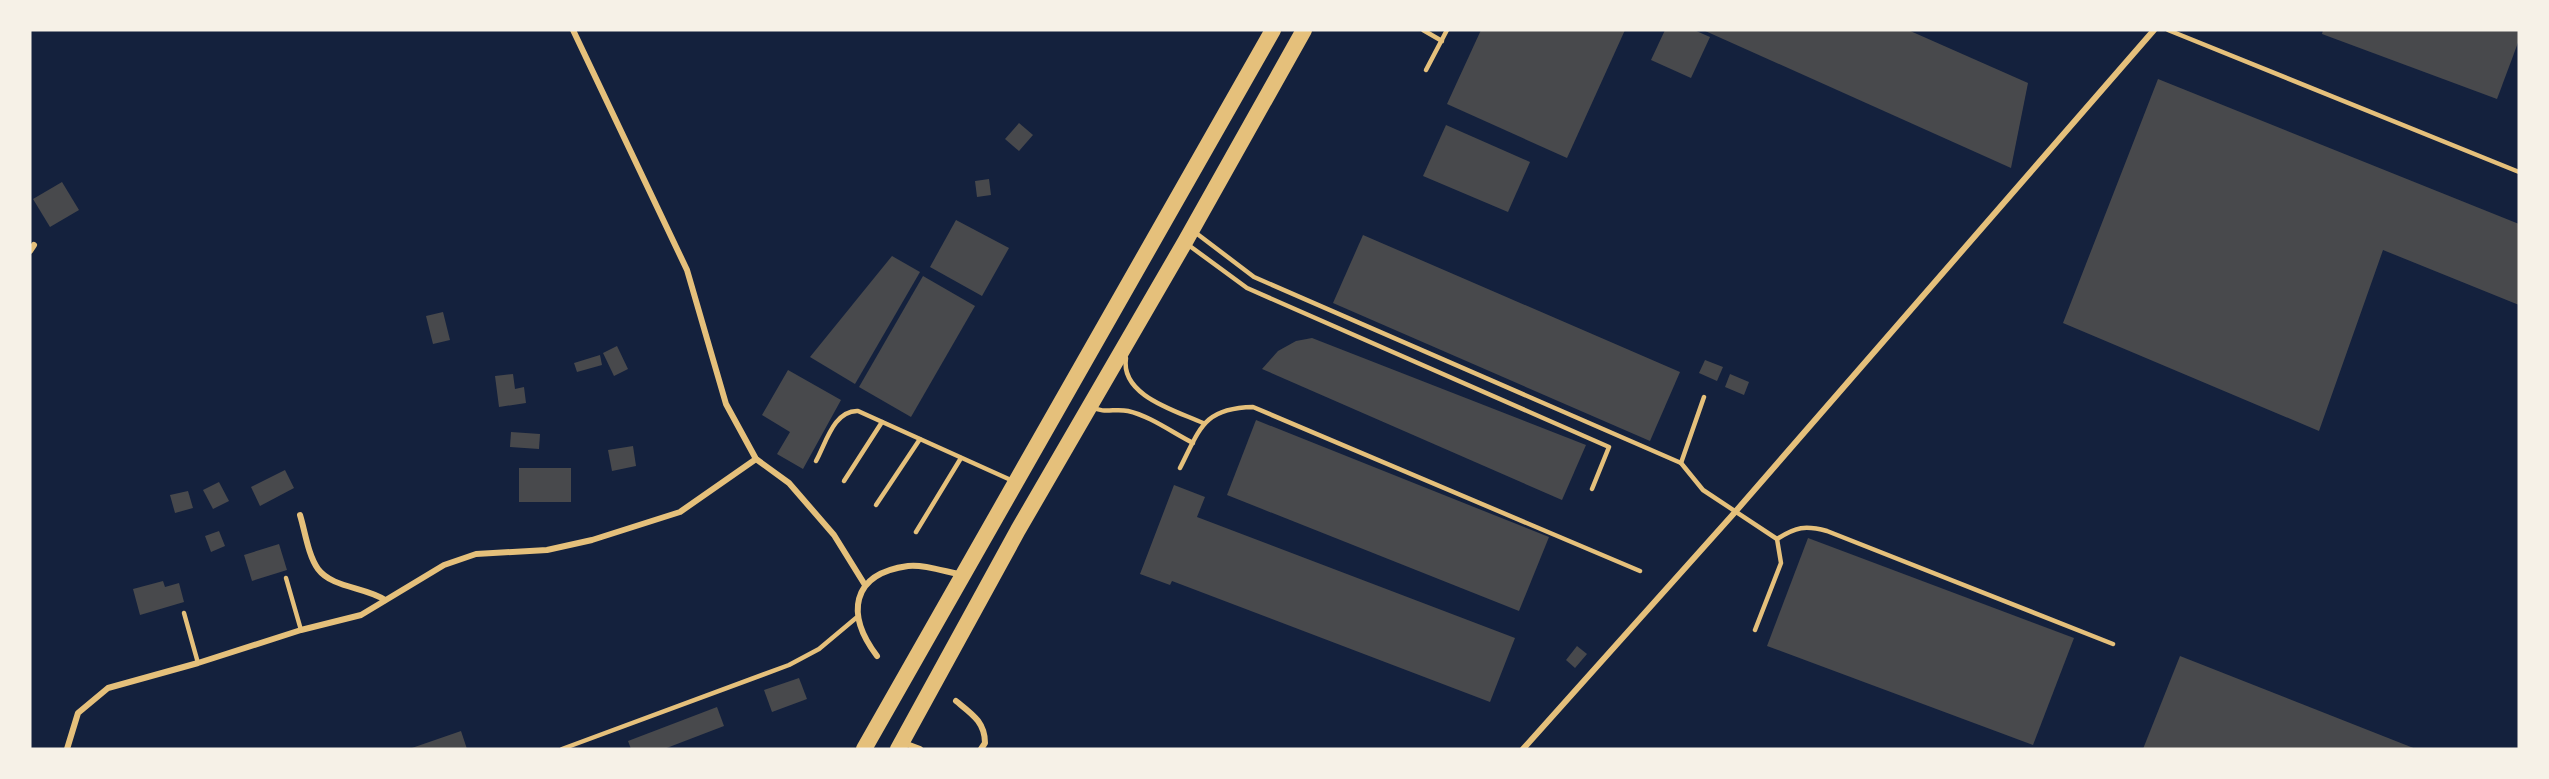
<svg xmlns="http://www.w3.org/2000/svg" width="2549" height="779" font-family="Signika,sans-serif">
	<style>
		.building { fill: #48494c }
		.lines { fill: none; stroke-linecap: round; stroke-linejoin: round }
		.service { stroke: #e5c07b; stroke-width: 4.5 }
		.minor { stroke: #e5c07b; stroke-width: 6 }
		.trunk { stroke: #e5c07b; stroke-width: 16 }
	</style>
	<rect width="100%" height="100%" fill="#14213d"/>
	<g class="building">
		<polygon points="1481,30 1625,30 1567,158 1447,104"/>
		<polygon points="1665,30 1694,30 1710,37 1691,78 1651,60"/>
		<polygon points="1703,30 1908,30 2028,83 2011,168"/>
		<polygon points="2323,30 2519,30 2519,40 2497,99 2322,34"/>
		<polygon points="2158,79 2519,224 2519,305 2383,250 2319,431 2063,323"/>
		<polygon points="1019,123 1033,135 1019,151 1005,139"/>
		<polygon points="1446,125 1530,162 1508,212 1423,176"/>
		<polygon points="989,179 991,195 977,197 975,181"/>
		<polygon points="62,182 79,210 50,227 33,199"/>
		<polygon points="956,220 1009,248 982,296 930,267"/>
		<polygon points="1363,235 1680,372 1650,441 1333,303"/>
		<polygon points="892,256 920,272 855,384 810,357"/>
		<polygon points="923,276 975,306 911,417 859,387"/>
		<polygon points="443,312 450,340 433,344 426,316"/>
		<polygon points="1312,338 1586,445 1562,500 1262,369 1278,351 1296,341"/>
		<polygon points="617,346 628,369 614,376 603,353"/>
		<polygon points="600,355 602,365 577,372 574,363"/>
		<polygon points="1705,360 1723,367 1717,381 1699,373"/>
		<polygon points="788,370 841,400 803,469 777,454 790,432 762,415"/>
		<polygon points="513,374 515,389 524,387 526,403 499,407 495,376"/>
		<polygon points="1730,374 1749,382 1744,395 1725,387"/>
		<polygon points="1256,420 1549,537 1519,611 1227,495"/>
		<polygon points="511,432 540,434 539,449 510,447"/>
		<polygon points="633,446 636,466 612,471 608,450"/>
		<rect x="519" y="468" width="52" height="34"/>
		<polygon points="285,470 294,488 260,506 251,487"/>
		<polygon points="219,482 229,501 213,509 203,490"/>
		<polygon points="1174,485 1205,497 1197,517 1515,638 1490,702 1172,581 1170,585 1140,574"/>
		<polygon points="188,491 193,508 175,513 170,495"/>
		<polygon points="219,531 225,546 211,552 205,536"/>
		<polygon points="1808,538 2074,638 2033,745 1767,646"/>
		<polygon points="279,544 287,570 252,581 244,555"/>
		<polygon points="163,581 165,587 179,583 184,602 140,615 133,589"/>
		<polygon points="1577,646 1587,654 1575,668 1566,660"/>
		<polygon points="2180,656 2416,749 2143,749"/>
		<polygon points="799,678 807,699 772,712 764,690"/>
		<polygon points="717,707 724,726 664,749 631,749 628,741"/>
		<polygon points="461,731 467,749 409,749"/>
	</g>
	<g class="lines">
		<g class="service">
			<polyline points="1423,30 1442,41"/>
			<polyline points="2168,30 2519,172"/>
			<polyline points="1426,70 1447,30"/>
			<polyline points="1196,233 1254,277 1681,463 1704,397"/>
			<polyline points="1187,244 1247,288 1609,447 1592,489"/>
			<path d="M1126 358C1120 396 1177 411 1203 423"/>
			<path d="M1092 407C1104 414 1115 408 1128 411 1150 416 1173 433 1193 443"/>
			<path d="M816 461C826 443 834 410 858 411L1013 481"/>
			<polyline points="1681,463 1703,490 1777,539 1781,563 1755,630"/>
			<path d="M1180 468C1200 429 1203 408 1253 407L1640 571"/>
			<polyline points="844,481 882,422"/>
			<polyline points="876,505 920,439"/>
			<polyline points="916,532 961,458"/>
			<path d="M1777 539C1796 527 1805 525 1827 531L2113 644"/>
			<polyline points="286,578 301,630"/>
			<polyline points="184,613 198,663"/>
			<polyline points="562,749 789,665 819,649 856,618"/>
		</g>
		<g class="minor">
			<polyline points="573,30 687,270 726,404 756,459 789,483 834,535 865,585"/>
			<polyline points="30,251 34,245"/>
			<path d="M300 515C305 531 308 555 318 569 332 588 366 587 385 600"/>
			<path d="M877 656C846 615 850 574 908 566 924 564 946 572 963 575"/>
			<path d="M956 701C972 714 985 722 985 743L981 749"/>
			<polyline points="904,743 920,749"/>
			<polyline points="67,749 78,713 108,688 198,663 301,630 361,615 444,565 476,554 547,550 592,540 680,512 756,459"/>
			<polyline points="1523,749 1736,511 2154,30"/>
		</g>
		<g class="trunk">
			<polyline points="864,749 1273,30"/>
			<polyline points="898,749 1018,530 1185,242 1304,30"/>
		</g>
	</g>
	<rect width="2549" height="779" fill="none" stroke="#f6f1e7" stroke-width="63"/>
</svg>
